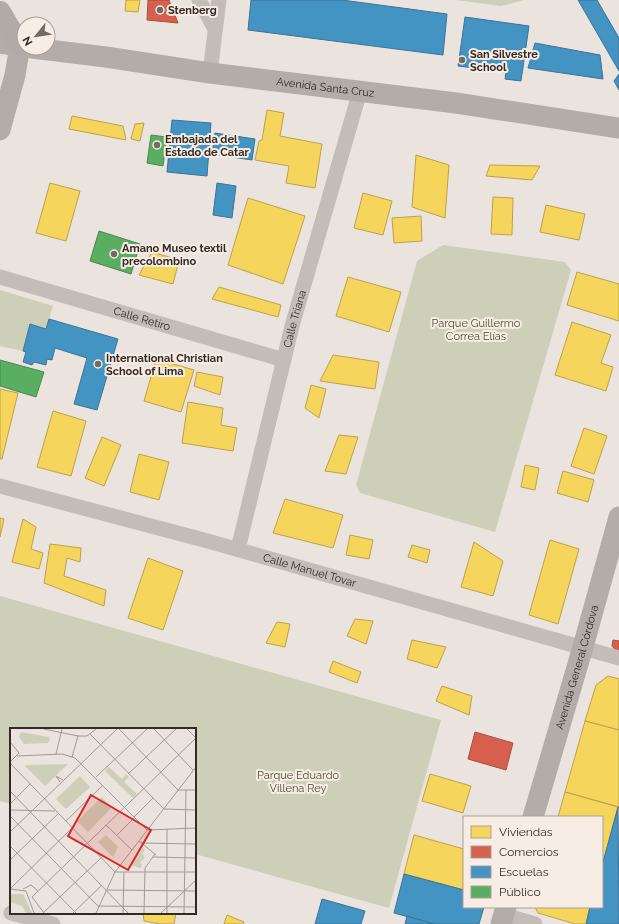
<svg xmlns="http://www.w3.org/2000/svg" width="619" height="924" font-family="Raleway,sans-serif">
	<style>
		.green { fill: #cdcfb9 }
		.homes { fill: #f6d55c; stroke: #bca14c }
		.shops { fill: #d6604d; stroke: #a55041 }
		.schools { fill: #4393c3; stroke: #3e7394 }
		.public { fill: #5aae61; stroke: #4e864f }
		.lines { fill: none; stroke-linecap: round; stroke-linejoin: round }
		.street { stroke: #c3bcb7; stroke-width: 15 }
		.secondary { stroke: #b4aca8; stroke-width: 21 }
		.primary { stroke: #b2aaa6; stroke-width: 22 }
		.poi-dot { fill: #736a66; stroke: #f8ede5; stroke-width: 1.5 }
		.labels { text-anchor: middle; dominant-baseline: central; stroke-width: 4; stroke-linejoin: round; paint-order: stroke }
		.poi-label { font-size: 11px; font-weight: bold; fill: #332926; stroke: #f8ede5; text-anchor: start }
		.street-label { font-size: 11px; fill: #332926; stroke: #f8ede5 }
		.park-label { font-size: 11px; fill: #46502b; stroke: #f8ede5 }
		.inset-road { fill: none; stroke: #a19994; stroke-width: 1 }
		.view { fill: #d62828; fill-opacity: 0.15; stroke: #d62828; stroke-width: 2 }
		.inset-edge { fill: none; stroke: #332926; stroke-width: 2 }
	</style>
	<rect width="100%" height="100%" fill="#ebe4de"/>
	<g class="green">
		<polygon points="455,0 524,0 501,6"/>
		<polygon points="443,245 565,262 571,270 495,532 360,493 356,485 417,261"/>
		<polygon points="0,290 53,306 46,329 30,324 23,351 0,346"/>
		<polygon points="0,596 441,720 389,908 195,854 195,729 11,729 11,804 0,801"/>
	</g>
	<g class="homes">
		<polygon points="126,0 140,0 138,12 125,11"/>
		<polygon points="267,110 284,113 280,136 322,144 315,188 286,183 289,166 255,160 259,141 262,140"/>
		<polygon points="72,116 123,126 126,140 69,129"/>
		<polygon points="144,123 140,141 131,139 135,124"/>
		<polygon points="416,155 449,165 445,218 412,207"/>
		<polygon points="490,165 540,166 532,180 486,176"/>
		<polygon points="50,183 80,191 66,241 36,233"/>
		<polygon points="363,193 392,201 383,235 354,228"/>
		<polygon points="493,197 513,198 512,235 491,234"/>
		<polygon points="248,198 305,216 283,284 228,265"/>
		<polygon points="546,205 585,214 579,240 540,232"/>
		<polygon points="421,216 422,241 394,243 392,218"/>
		<polygon points="152,252 179,260 173,284 139,275"/>
		<polygon points="577,272 619,284 619,321 567,305"/>
		<polygon points="348,277 401,292 389,332 336,316"/>
		<polygon points="219,287 281,305 278,317 212,299"/>
		<polygon points="572,322 611,335 601,363 613,367 606,391 555,375"/>
		<polygon points="333,355 379,362 375,389 320,381"/>
		<polygon points="156,359 194,370 181,412 144,401"/>
		<polygon points="197,372 223,377 220,395 194,386"/>
		<polygon points="311,385 326,389 319,418 305,408"/>
		<polygon points="0,389 18,393 2,459 0,459"/>
		<polygon points="188,402 223,408 221,425 237,428 233,451 182,443"/>
		<polygon points="53,411 86,421 71,476 37,467"/>
		<polygon points="584,428 607,436 594,474 571,466"/>
		<polygon points="339,435 358,437 346,474 325,471"/>
		<polygon points="102,437 121,445 104,486 85,478"/>
		<polygon points="139,454 169,462 159,500 130,492"/>
		<polygon points="525,465 539,468 535,490 521,487"/>
		<polygon points="563,471 594,480 588,502 557,493"/>
		<polygon points="285,499 343,515 333,548 273,533"/>
		<polygon points="0,518 4,519 0,537"/>
		<polygon points="23,519 36,527 31,549 43,553 39,569 12,562"/>
		<polygon points="350,535 373,540 369,559 346,555"/>
		<polygon points="550,540 579,549 558,624 529,615"/>
		<polygon points="474,542 503,561 493,596 461,587"/>
		<polygon points="50,544 81,548 80,562 67,558 64,576 106,590 104,606 44,583"/>
		<polygon points="412,545 430,550 427,563 408,557"/>
		<polygon points="148,558 183,571 163,630 128,618"/>
		<polygon points="355,619 373,621 366,644 347,636"/>
		<polygon points="277,622 290,624 285,647 266,643"/>
		<polygon points="412,640 446,647 437,668 407,659"/>
		<polygon points="333,661 361,672 357,683 329,672"/>
		<polygon points="608,676 619,679 619,730 585,721 596,685"/>
		<polygon points="442,686 472,696 469,715 436,701"/>
		<polygon points="585,721 619,730 619,807 565,792"/>
		<polygon points="430,774 471,786 463,813 422,801"/>
		<polygon points="565,792 618,807 602,866 602,817 558,817"/>
		<polygon points="414,835 464,849 464,890 404,874"/>
		<polygon points="535,907 590,907 586,924 575,924 538,913"/>
		<polygon points="143,913 176,913 174,924 160,924 144,921"/>
		<polygon points="227,915 244,922 243,924 224,924"/>
	</g>
	<g class="shops">
		<polygon points="148,0 169,0 178,23 147,20"/>
		<polygon points="613,640 619,641 619,653 617,652 612,646"/>
		<polygon points="475,732 513,743 506,770 468,759"/>
	</g>
	<g class="schools">
		<polygon points="251,0 342,0 447,14 443,55 248,30"/>
		<polygon points="578,0 597,0 619,38 619,71"/>
		<polygon points="465,17 529,26 521,81 505,79 506,72 458,66"/>
		<polygon points="535,43 600,55 603,79 528,68"/>
		<polygon points="619,74 619,90 614,81"/>
		<polygon points="172,120 211,123 207,176 167,172"/>
		<polygon points="215,133 255,139 252,160 212,154"/>
		<polygon points="217,183 236,186 232,218 213,215"/>
		<polygon points="49,319 118,339 97,410 74,404 87,358 55,348 52,360 47,359 46,365 34,362 32,365 23,362 26,352 23,351 30,324 46,329"/>
		<polygon points="618,807 619,924 586,924 590,907 602,907 602,866"/>
		<polygon points="404,874 464,890 464,907 484,907 479,924 434,924 394,913"/>
		<polygon points="322,899 365,911 361,924 315,924"/>
		<polygon points="407,916 434,924 405,924"/>
	</g>
	<g class="public">
		<polygon points="151,135 167,137 163,166 147,163"/>
		<polygon points="99,231 140,244 131,274 90,261"/>
		<polygon points="0,360 44,372 36,397 0,386"/>
	</g>
	<g class="lines">
		<g class="street">
			<polyline points="199,0 215,29"/>
			<polyline points="210,73 219,0"/>
			<path id="s1" d="M0 277 284 360"/>
			<path id="s2" d="M0 486 204 540 619 658"/>
			<path id="s3" d="M238 549 292 326 360 91"/>
			<polyline points="11,913 53,924"/>
			<polyline points="504,915 535,924"/>
		</g>
		<g class="secondary">
			<polyline points="0,43 24,47"/>
			<path id="s4" d="M32 48 106 57 210 73 456 103 619 128"/>
			<polyline points="0,130 15,75 20,46"/>
			<path id="s5" d="M533 817 583 647 619 517"/>
			<polyline points="501,924 506,907"/>
		</g>
		<polyline class="primary" points="0,12 20,46"/>
	</g>
	<g class="poi-dot">
		<circle cx="160" cy="10" r="4"/>
		<circle cx="462" cy="60" r="4"/>
		<circle cx="157" cy="145" r="4"/>
		<circle cx="114" cy="254" r="4"/>
		<circle cx="98" cy="364" r="4"/>
	</g>
	<g class="labels">
		<g class="poi-label">
			<text x="168" y="10">Stenberg</text>
			<text x="470" y="54">San Silvestre<tspan x="470" dy="13">School</tspan></text>
			<text x="165" y="139">Embajada del<tspan x="165" dy="13">Estado de Catar</tspan></text>
			<text x="122" y="248">Amano Museo textil<tspan x="122" dy="13">precolombino</tspan></text>
			<text x="106" y="358">International Christian<tspan x="106" dy="13">School of Lima</tspan></text>
		</g>
		<g class="street-label">
			<text stroke="none"><textPath href="#s4" startOffset="296">Avenida Santa Cruz</textPath></text>
			<text stroke="none"><textPath href="#s1" startOffset="148">Calle Retiro</textPath></text>
			<text stroke="none"><textPath href="#s3" startOffset="237">Calle Triana</textPath></text>
			<text stroke="none"><textPath href="#s2" startOffset="321">Calle Manuel Tovar</textPath></text>
			<text stroke="none"><textPath href="#s5" startOffset="156">Avenida General Córdova</textPath></text>
		</g>
		<g class="park-label">
			<text x="476" y="323">Parque Guillermo<tspan x="476" dy="13">Correa Elías</tspan></text>
			<text x="298" y="775">Parque Eduardo<tspan x="298" dy="13">Villena Rey</tspan></text>
		</g>
	</g>
	<g transform="translate(10 728)">
		<rect width="186" height="186" fill="#ebe4de"/>
		<path d="M11 4 39 9 40 12 38 15 14 16 9 9ZM58 36 35 58 15 38 16 37ZM99 39 112 51 116 46 119 49 114 54 127 66 123 70 95 43ZM70 48 80 59 56 81 46 71ZM92 69 102 79 78 104 67 93ZM96 107 108 119 103 129 88 114ZM133 120 135 122 132 126 135 129 130 135 132 137 130 140 121 137ZM0 166H13L22 185H16L12 178 0 174Z" fill="#cdcfb9"/>
		<path class="inset-road" d="M34 1 68 8 62 29M109 1 168 62H186M144 1 183 42M177 1 186 10M80 6 154 81 186 82M67 8H77L86 1M0 14 9 25 0 34M46 26 52 1M7 28 52 26 65 30 137 102M0 35 105 144H186M118 46 166 1M86 49 137 1M50 54 46 48 53 52M0 63 118 185M0 76 20 56M0 82 45 83M0 88 88 178 186 179M124 89 143 70M56 93 93 57M96 97 122 122M138 102 186 100M0 104 107 1M107 107 125 89M129 113 146 127M131 115 186 116M0 118 66 185M143 129 186 130M0 132 48 86M0 161 62 100M0 161 16 163 24 185M13 161 21 157 28 163M97 162 186 163M33 185 91 130M34 185 22 169 186 10M63 185 92 157M86 185 105 144 186 39M113 185 114 144M134 185 135 140 145 126M151 185 186 152M157 185V101M174 185 176 62"/>
		<path class="view" d="M81 67 141 102 118 142 58 108Z"/>
		<rect width="186" height="186" class="inset-edge"/>
	</g>
	<rect x="463" y="816" width="140" height="92" fill="#f8ede5" stroke="#a99f99"/>
	<rect x="471" y="826" width="20" height="12" fill="#f6d55c" stroke="#a99f99"/>
	<text x="499" y="836" font-size="12" fill="#332926">Viviendas</text>
	<rect x="471" y="846" width="20" height="12" fill="#d6604d" stroke="#a99f99"/>
	<text x="499" y="856" font-size="12" fill="#332926">Comercios</text>
	<rect x="471" y="866" width="20" height="12" fill="#4393c3" stroke="#a99f99"/>
	<text x="499" y="876" font-size="12" fill="#332926">Escuelas</text>
	<rect x="471" y="886" width="20" height="12" fill="#5aae61" stroke="#a99f99"/>
	<text x="499" y="896" font-size="12" fill="#332926">Público</text>
	<g transform="translate(36 36) rotate(240)"><circle r="19" fill="#f8ede5" stroke="#a99f99"/>
	<path d="M0-3L7 15L0 10L-7 15Z" fill="#736a66"/>
	<text y="-6" font-size="11" font-weight="bold" text-anchor="middle" fill="#332926">N</text>
	</g>
</svg>
